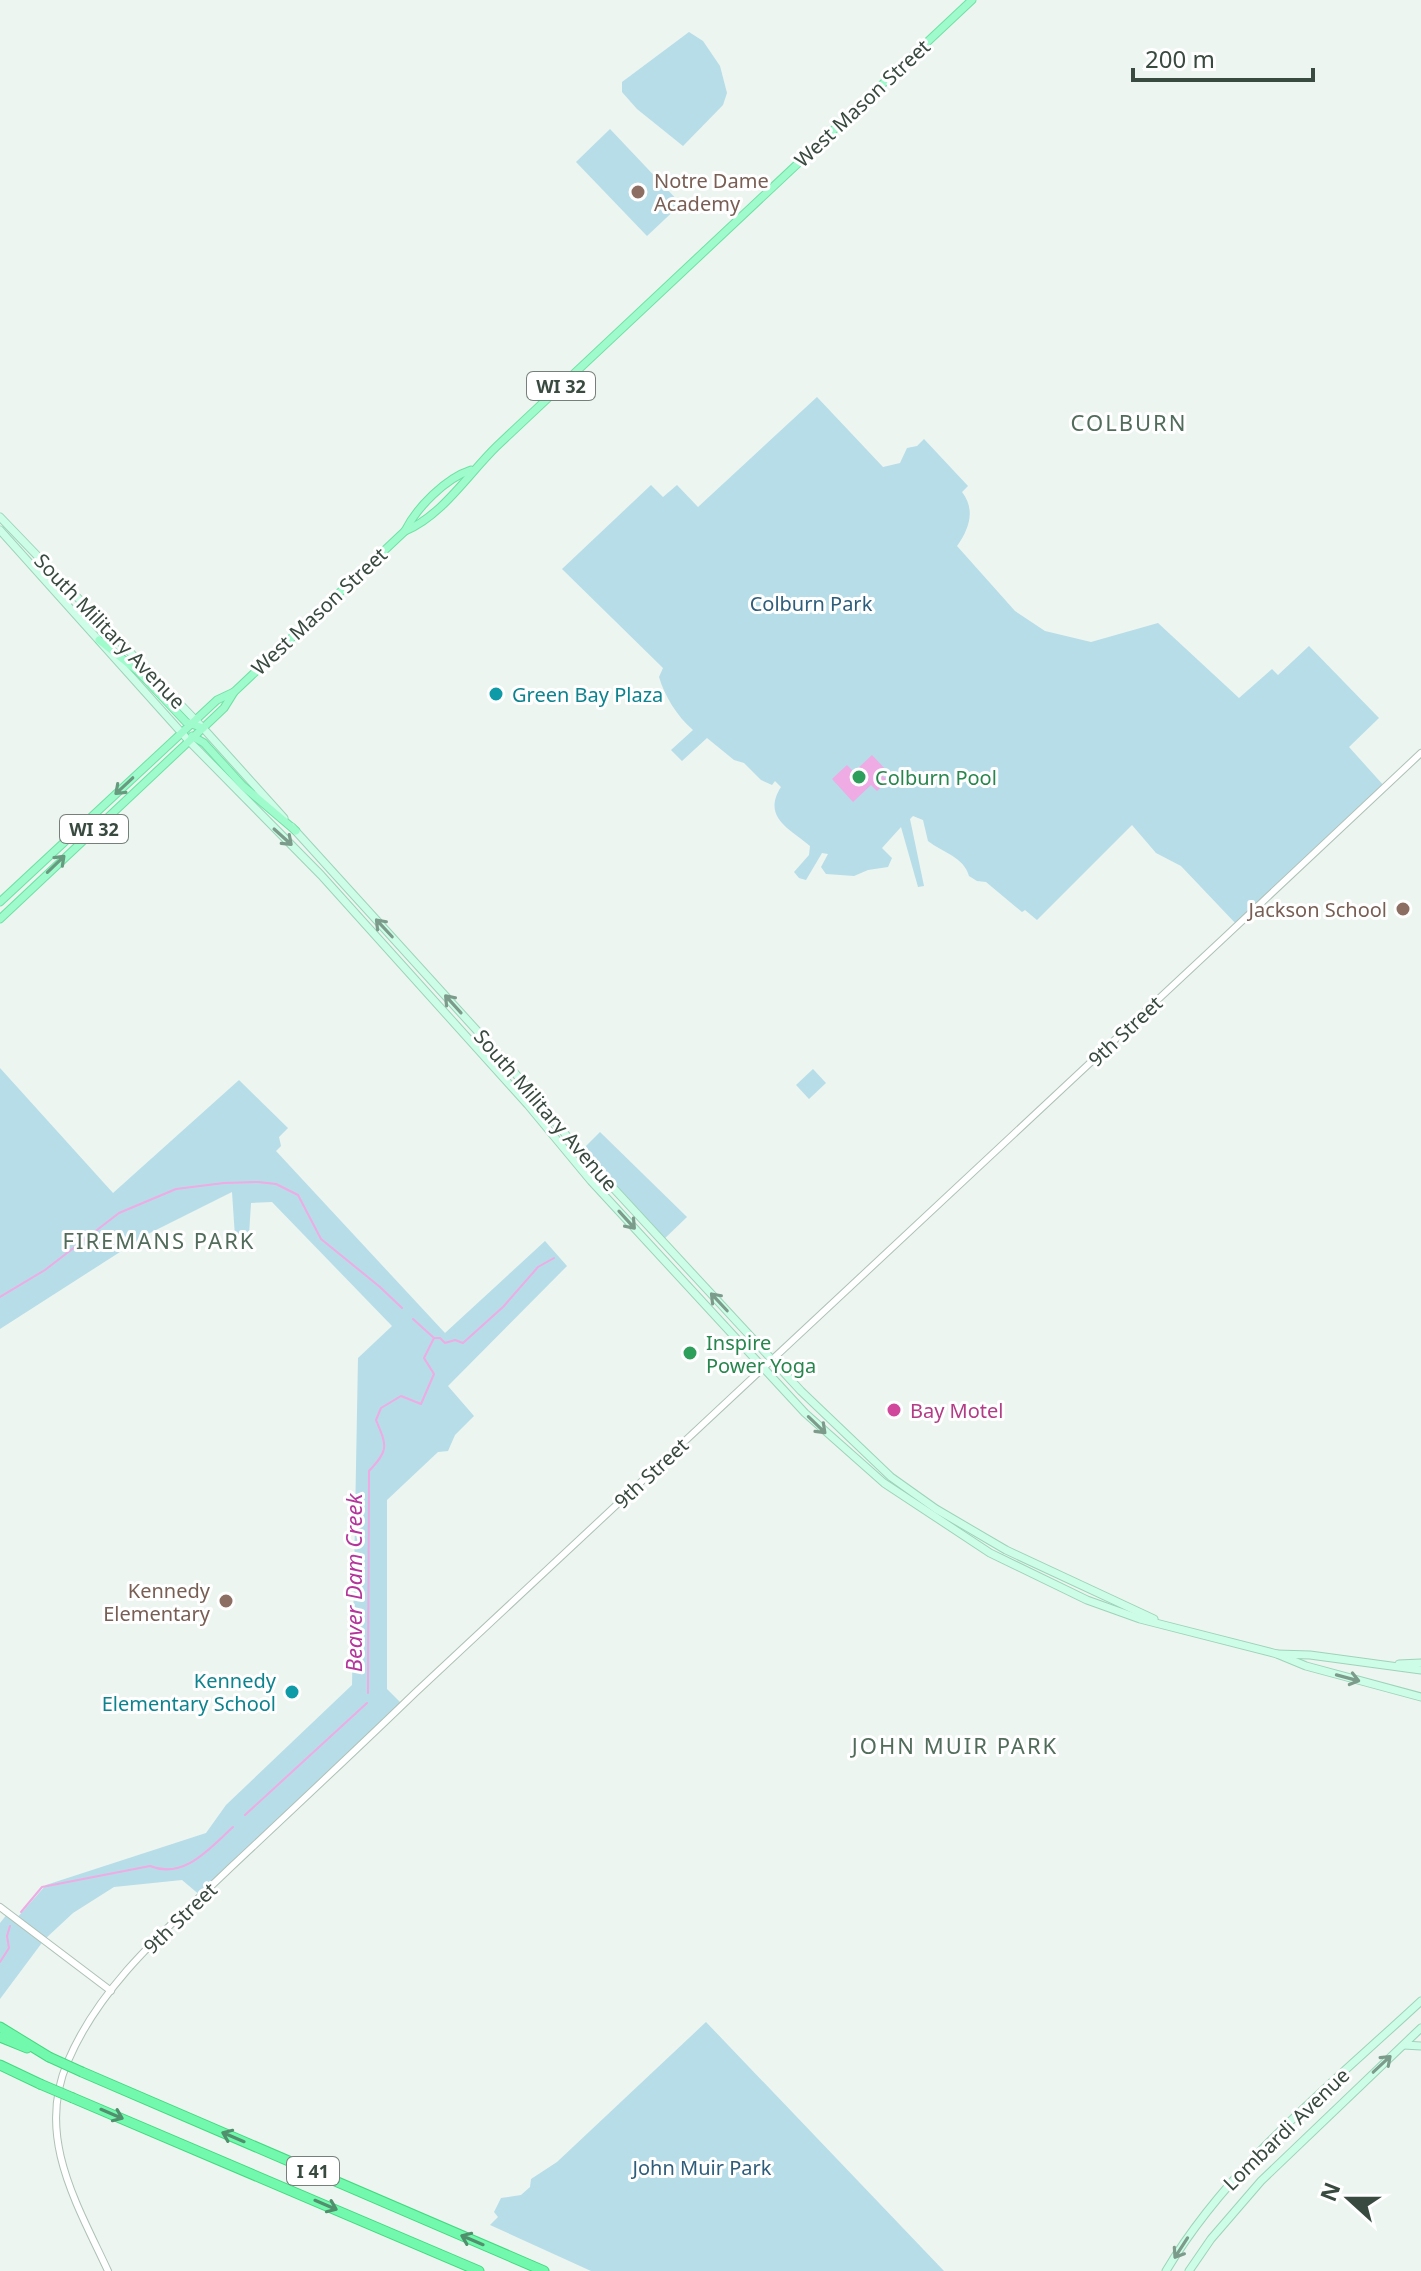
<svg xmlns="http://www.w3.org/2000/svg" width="1421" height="2271" font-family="'Noto Sans',sans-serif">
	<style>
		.green { fill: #b7dde8 }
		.water { fill: #efabe3 }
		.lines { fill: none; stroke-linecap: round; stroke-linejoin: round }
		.stream { stroke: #efabe3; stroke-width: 2 }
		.tertiary-casing { stroke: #aec1b6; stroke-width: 8 }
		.secondary-casing { stroke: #9dd3b9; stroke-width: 9 }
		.primary-casing { stroke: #6ee1a4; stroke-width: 9 }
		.motorway-casing { stroke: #42d97f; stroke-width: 11 }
		.tertiary { stroke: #fff; stroke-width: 6 }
		.secondary { stroke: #cefde7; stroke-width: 7 }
		.primary { stroke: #9ffbcc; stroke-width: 7 }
		.motorway { stroke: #73f9ae; stroke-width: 9 }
		.motorway-bridge-casing { stroke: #42d97f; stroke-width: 11; stroke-linecap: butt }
		.motorway-bridge { stroke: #73f9ae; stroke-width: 9 }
		.oneway { stroke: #679a7f }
		.oneway2 { stroke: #7c9b8b }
		.oneway3 { stroke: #50906c }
		.education-dot { fill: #8d6e63; stroke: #fff; stroke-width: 3 }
		.culture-dot { fill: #0f9aa8; stroke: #fff; stroke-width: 3 }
		.leisure-dot { fill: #2e9e5b; stroke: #fff; stroke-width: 3 }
		.hotel-dot { fill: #d1479c; stroke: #fff; stroke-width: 3 }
		.labels { text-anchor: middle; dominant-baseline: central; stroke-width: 6; stroke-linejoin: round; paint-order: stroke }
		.shield { fill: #fff; stroke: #748079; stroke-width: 2 }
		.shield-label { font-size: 18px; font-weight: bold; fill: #394a40 }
		.street-label { font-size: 20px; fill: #394a40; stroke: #fff }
		.education-label { font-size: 20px; fill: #785e54; stroke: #fff; text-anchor: end }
		.park-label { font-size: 20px; fill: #2d5d7b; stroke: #fff }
		.culture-label { font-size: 20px; fill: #0d838f; stroke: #fff; text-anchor: start }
		.leisure-label { font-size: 20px; fill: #27864d; stroke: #fff; text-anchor: start }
		.hotel-label { font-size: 20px; fill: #b23c85; stroke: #fff; text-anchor: start }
		.neighbourhood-label { font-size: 22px; letter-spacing: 2px; fill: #516c5b; stroke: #fff }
		.water-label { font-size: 22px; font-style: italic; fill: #b4359b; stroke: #fff }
	</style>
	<rect width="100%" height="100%" fill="#ecf5f0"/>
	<g class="green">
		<polygon points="689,32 703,41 720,66 727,93 723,105 683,146 637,109 622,92 622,82"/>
		<polygon points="610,129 681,204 647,236 576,162"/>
		<path d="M817 397 883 467 900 463 907 448 917 446 924 439 968 486 962 492C976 510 969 529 957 546L1015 611 1045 631 1091 642 1158 623 1239 698 1272 669 1278 675 1309 646 1379 718 1349 747 1385 787 1238 926 1181 866 1156 853 1132 825 1037 920 1025 910 1022 912 986 882 977 881 969 876C964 857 942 852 928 841L923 820 913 816 910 819 924 886 918 887 901 827 882 848 892 858 888 867 868 870 854 876 826 874 821 867 828 854 822 853 806 880 799 878 794 872 809 855 810 846C792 830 761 818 781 787L775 781 772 785 761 780 744 763 734 760 707 738 682 761 671 750 693 730C677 716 665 697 659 677L663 668 562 569 651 485 663 497 677 485 698 507Z"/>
		<polygon points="0,1068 113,1193 239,1080 288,1128 279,1137 281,1146 276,1151 445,1333 545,1241 567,1266 448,1386 474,1416 455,1435 448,1451 438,1452 387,1500 387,1689 403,1705 201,1896 182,1880 114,1887 73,1913 44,1940 0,1999 0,1923 8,1913 16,1919 46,1885 206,1833 226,1805 352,1685 358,1358 392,1326 272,1202 251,1203 249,1235 244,1231 235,1237 232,1192 148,1234 0,1329"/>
		<polygon points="813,1069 826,1083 809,1099 796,1085"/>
		<polygon points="600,1132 687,1217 662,1241 580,1152"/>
		<polygon points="706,2022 944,2271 591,2271 490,2225 498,2217 494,2212 501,2198 521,2195 530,2187 531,2179 557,2162"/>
	</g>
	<polygon class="water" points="872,755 887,771 882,775 888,781 877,791 871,785 853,802 832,779 847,765 854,772"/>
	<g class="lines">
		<g class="stream">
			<polyline points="0,1297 45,1270 119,1213 176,1189 224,1183 258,1182 276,1184 298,1195 321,1239 380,1287 402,1308"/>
			<polyline points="413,1319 434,1338 440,1338 445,1343 455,1340 463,1343 503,1307 538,1267 554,1258"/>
			<path d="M368 1693 369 1471C389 1450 387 1446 376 1420L381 1408 401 1396 421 1404 434 1374 424 1358 434 1338"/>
			<polyline points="245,1815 367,1703"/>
			<path d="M21 1912 42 1887 150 1866C184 1880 210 1848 233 1827"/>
			<polyline points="0,1962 9,1948 7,1936 10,1926"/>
		</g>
		<g class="tertiary-casing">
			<g id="tertiary">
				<polyline points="0,1907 111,1991"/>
				<path d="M108 2271C77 2204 35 2136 68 2061 101 1983 171 1925 230 1868 292 1810 354 1752 415 1693 748 1378 1087 1068 1421 753"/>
			</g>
		</g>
		<g class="secondary-casing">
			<g id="secondary">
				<polyline points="0,517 203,728 284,818"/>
				<polyline points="0,530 189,741 321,875 528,1105 591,1181 805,1413 884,1483 990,1553 1087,1600 1140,1619 1277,1654 1306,1666 1421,1697"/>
				<polyline points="292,827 510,1067 580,1152 801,1391 891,1477 936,1509 1006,1550 1154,1619"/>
				<polyline points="1277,1654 1310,1655 1421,1670"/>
				<polyline points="1399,1664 1421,1663"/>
				<polyline points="1404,2045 1421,2046"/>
				<path d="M1166 2271C1229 2165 1332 2084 1421 2001"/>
				<polyline points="1189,2271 1211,2239 1261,2181 1421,2028"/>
			</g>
		</g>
		<g class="primary-casing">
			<g id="primary">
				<path d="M405 531C442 516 469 473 497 446L972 0"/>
				<polyline points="99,640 139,672 186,722 203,728"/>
				<polyline points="192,736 204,743 243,786 296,831"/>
				<polyline points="0,902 217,700 234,692"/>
				<path d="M0 919 203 728 224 708 234 692 405 531C417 507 446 478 471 470"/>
			</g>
		</g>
		<g class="motorway-casing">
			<g id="motorway">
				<polyline points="0,2027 49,2057"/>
				<polyline points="0,2037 27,2048"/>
				<polyline points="0,2065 40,2084"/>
				<polyline points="82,2072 544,2271"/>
				<polyline points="73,2098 479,2271"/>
			</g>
		</g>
		<use href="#tertiary" class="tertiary"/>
		<use href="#secondary" class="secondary"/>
		<use href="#primary" class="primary"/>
		<use href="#motorway" class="motorway"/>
		<g class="motorway-bridge-casing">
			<g id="motorway-bridge">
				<polyline points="49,2057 82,2072"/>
				<polyline points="40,2084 73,2098"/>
			</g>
		</g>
		<use href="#motorway-bridge" class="motorway-bridge"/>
	</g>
	<defs><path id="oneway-shaft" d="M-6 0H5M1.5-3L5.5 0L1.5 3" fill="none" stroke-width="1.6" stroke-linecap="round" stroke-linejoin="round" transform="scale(2)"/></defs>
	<g class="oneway">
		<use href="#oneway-shaft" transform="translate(124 786) rotate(137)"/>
		<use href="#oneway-shaft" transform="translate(56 864) rotate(-44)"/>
	</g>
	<g class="oneway2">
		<use href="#oneway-shaft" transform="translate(283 837) rotate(42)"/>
		<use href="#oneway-shaft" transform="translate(384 928) rotate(-133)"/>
		<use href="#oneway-shaft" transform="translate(453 1004) rotate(-132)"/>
		<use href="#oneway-shaft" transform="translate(627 1220) rotate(48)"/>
		<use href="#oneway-shaft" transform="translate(719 1302) rotate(-133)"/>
		<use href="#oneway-shaft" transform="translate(817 1425) rotate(44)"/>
		<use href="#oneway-shaft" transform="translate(1348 1678) rotate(15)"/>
		<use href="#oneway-shaft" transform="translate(1382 2064) rotate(-43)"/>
		<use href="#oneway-shaft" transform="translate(1181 2248) rotate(123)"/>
	</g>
	<g class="oneway3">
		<use href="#oneway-shaft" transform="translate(112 2114) rotate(23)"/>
		<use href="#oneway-shaft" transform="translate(233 2137) rotate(-157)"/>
		<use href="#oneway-shaft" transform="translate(326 2205) rotate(23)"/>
		<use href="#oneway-shaft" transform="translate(472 2240) rotate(-157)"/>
	</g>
	<g class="education-dot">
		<circle cx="638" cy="192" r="8"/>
		<circle cx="1403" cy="909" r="8"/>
		<circle cx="226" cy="1601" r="8"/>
	</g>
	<g class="culture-dot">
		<circle cx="496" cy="694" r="8"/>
		<circle cx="292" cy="1692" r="8"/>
	</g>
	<g class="leisure-dot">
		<circle cx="859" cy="777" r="8"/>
		<circle cx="690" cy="1353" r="8"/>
	</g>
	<circle class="hotel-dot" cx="894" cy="1410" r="8"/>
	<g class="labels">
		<g class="shield">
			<rect x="527" y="372" width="68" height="28" rx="6"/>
			<rect x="60" y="815" width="68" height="28" rx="6"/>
			<rect x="287" y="2157" width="52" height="28" rx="6"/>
		</g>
		<g class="shield-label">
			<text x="561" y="386">WI 32</text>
			<text x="94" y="829">WI 32</text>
			<text x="313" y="2171">I 41</text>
		</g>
		<g class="street-label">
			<text transform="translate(862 103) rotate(-43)">West Mason Street</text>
			<text transform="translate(319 611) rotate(-43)">West Mason Street</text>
			<text transform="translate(110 631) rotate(46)">South Military Avenue</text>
			<text transform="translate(1125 1031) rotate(-43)">9th Street</text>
			<text transform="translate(546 1110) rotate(49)">South Military Avenue</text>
			<text transform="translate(651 1473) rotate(-43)">9th Street</text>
			<text transform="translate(180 1918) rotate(-44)">9th Street</text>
			<text transform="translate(1286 2129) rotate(-44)">Lombardi Avenue</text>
		</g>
		<g class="education-label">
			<text x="654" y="180" text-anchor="start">Notre Dame<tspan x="654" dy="23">Academy</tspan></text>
			<text x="1387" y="909">Jackson School</text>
			<text x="210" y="1590">Kennedy<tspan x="210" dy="23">Elementary</tspan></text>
		</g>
		<g class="park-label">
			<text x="811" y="603">Colburn Park</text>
			<text x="702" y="2167">John Muir Park</text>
		</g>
		<g class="culture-label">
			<text x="512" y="694">Green Bay Plaza</text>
			<text x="276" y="1680" text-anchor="end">Kennedy<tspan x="276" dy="23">Elementary School</tspan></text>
		</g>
		<g class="leisure-label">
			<text x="875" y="777">Colburn Pool</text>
			<text x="706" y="1342">Inspire<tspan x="706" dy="23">Power Yoga</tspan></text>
		</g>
		<g class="hotel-label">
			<text x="910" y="1410">Bay Motel</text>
		</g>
		<g class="neighbourhood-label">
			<text x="1129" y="422">COLBURN</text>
			<text x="159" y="1240">FIREMANS PARK</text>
			<text x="955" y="1745">JOHN MUIR PARK</text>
		</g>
		<g class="water-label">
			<text transform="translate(353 1583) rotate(-90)">Beaver Dam Creek</text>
		</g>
	</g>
	<g transform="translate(1349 2199) rotate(291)" stroke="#ffffff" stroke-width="6" paint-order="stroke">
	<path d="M0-6L14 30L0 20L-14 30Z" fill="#394a40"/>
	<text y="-12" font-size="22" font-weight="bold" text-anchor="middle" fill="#394a40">N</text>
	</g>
	<path d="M1133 68v12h180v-12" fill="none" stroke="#394a40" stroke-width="4"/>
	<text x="1145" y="68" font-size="24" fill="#394a40" stroke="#ffffff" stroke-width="6" paint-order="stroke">200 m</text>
</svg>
